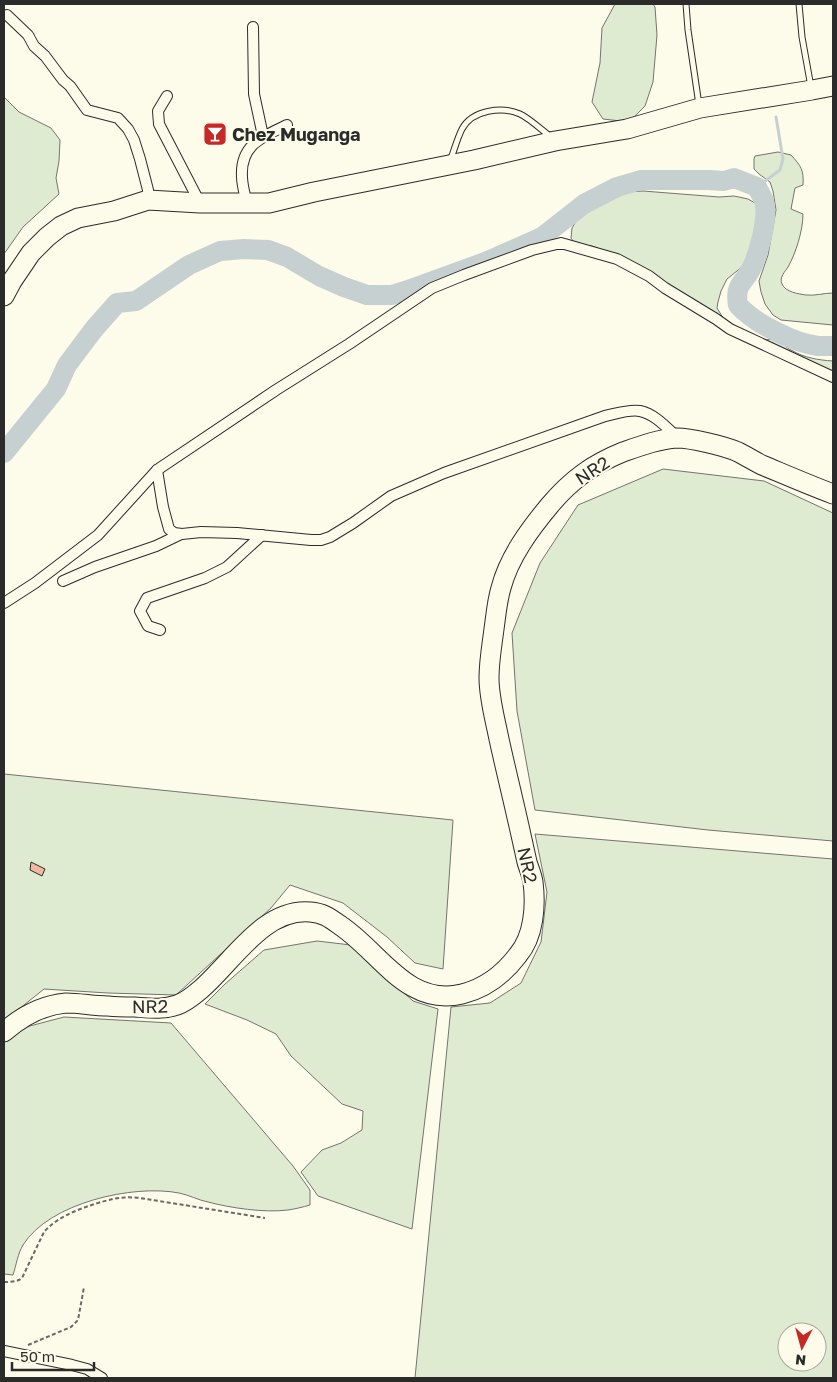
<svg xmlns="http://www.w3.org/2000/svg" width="837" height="1382" font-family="'Golos Text',sans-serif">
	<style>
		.green { fill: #deebd1; stroke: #74746e; fill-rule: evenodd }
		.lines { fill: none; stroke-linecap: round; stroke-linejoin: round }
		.stream { stroke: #c7d0d0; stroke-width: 3 }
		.river { stroke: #c7d0d0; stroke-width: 20 }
		.building { fill: #f2b8a0; stroke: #2b2b2b }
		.lane-casing { stroke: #2b2b2b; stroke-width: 7 }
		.street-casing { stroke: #2b2b2b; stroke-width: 12 }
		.highway-casing { stroke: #2b2b2b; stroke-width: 21 }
		.path { stroke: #6a6964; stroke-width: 2; stroke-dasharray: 4 2.5; stroke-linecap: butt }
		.lane { stroke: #fdfbea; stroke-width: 5 }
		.street { stroke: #fdfbea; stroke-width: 10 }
		.highway { stroke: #fdfbea; stroke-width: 19 }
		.labels { text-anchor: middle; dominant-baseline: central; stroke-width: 4; stroke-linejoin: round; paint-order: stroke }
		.poi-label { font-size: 18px; font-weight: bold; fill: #2b2b2b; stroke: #fdfbea; text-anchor: start }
		.street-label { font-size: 18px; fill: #2b2b2b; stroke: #fdfbea }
	</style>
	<rect width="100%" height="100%" fill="#fdfbea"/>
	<g class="green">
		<polygon points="615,4 653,4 655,7 657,35 653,82 645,106 634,117 621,121 603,119 592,102 600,63 602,28"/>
		<polygon points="4,97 19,112 51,128 60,140 59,161 56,178 59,194 23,227 4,254"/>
		<path d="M778 152 791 155C801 166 804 170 803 185L795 188 791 209 803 214C803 230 796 253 788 267 785 272 779 277 782 284 785 292 799 294 806 295 815 296 824 293 833 293V325L781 320 773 315 765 304 761 292 759 281 768 255 776 210 773 191 770 182 759 174 754 169V159L755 156Z"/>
		<polygon points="643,191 719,197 734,196 748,199 757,204 760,214 757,231 751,255 747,263 727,279 721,291 718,302 717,308 725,321 617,256 592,246 575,244 571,238 572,228 581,213 591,205 603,202 615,196 627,192"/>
		<path d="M772 339C787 340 780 345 791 350 805 358 818 360 833 361V375L760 341Z"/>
		<polygon points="663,469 764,481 833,513 833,841 708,830 535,810 517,711 512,633 540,563 578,505"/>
		<polygon points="4,774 453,820 443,969 415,963 387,937 343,903 290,885 271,908 176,995 108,993 44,989 4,1021"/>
		<path d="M535 834 833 859V1378H415L451 1007 490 1003 521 983 541 942 547 892ZM787 1332H817V1362H787Z"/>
		<polygon points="317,941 351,945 413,1001 438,1009 412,1229 318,1196 301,1172 322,1150 341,1143 362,1130 363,1111 342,1104 291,1056 276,1034 247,1020 205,1004 225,984 264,950"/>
		<path d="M64 1017 171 1023 293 1166 310 1190V1205C303 1207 295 1209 288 1210 264 1213 231 1208 208 1202 198 1200 189 1195 179 1193 133 1184 49 1203 23 1245 18 1253 16 1266 13 1275L4 1274V1037L26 1027Z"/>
	</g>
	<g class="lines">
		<polyline class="stream" points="757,187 780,170 783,159 776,117"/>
		<path class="river" d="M4 453 56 389 67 365 94 329 117 303 136 301 189 265 220 251 244 249 268 250 287 257 319 276 344 287 367 295H392L414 288 488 261 542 237 584 204 617 187 641 180H709L724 181 734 178 757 187C759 192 763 197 764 201 769 216 759 252 752 267 745 283 734 283 738 305 754 323 794 343 818 346 823 346 828 346 833 346"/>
	</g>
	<polygon class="building" points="31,862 45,869 42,876 30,870"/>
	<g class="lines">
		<g class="lane-casing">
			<g id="lane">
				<polyline points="686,4 688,30 699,105"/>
				<polyline points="799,4 802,37 811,87"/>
				<path d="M450 161C454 151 457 139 462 129 472 110 502 106 520 114 529 118 543 131 551 137"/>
			</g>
		</g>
		<g class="street-casing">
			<g id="street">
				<polyline points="7,15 28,35 34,46 45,56 63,80 70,86 87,110 118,118 128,129 134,140 140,159 148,190 148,200"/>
				<polyline points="253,27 254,94 263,136"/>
				<polyline points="167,96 158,111 159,124 200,203"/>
				<path d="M247 204C245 195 242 185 242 177 240 145 262 137 287 125"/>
				<path d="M157 470 163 507 169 529 174 533 182 534 201 532 237 533 311 540H321L330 537 353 523 391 496 444 473 605 416C615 414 629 409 640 411 655 414 667 428 678 438"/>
				<polyline points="63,581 95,567 156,546 181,534"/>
				<polyline points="4,603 35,583 98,535 157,470 276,390 349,344 432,288 464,275 532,250 561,243 617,259 649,276 665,288 716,319 730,329 833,377"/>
				<polyline points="160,630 148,626 140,611 147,598 205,578 227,567 262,535"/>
				<polyline points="4,1351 72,1365 87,1369 102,1378"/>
			</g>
		</g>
		<g class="highway-casing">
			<g id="highway">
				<polyline points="4,296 12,281 31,253 47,237 61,226 78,218 114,211 148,200 200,203 269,203 314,192 474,160 555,141 627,129 700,108 812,90 833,86"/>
				<path d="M4 1032C21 1017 43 1005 66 1003 80 1003 94 1006 108 1006 117 1007 126 1007 135 1007 149 1008 163 1010 177 1005 186 1002 193 996 200 990 232 963 263 908 310 912 324 913 330 918 341 926 380 952 407 1007 462 994 486 988 503 975 518 955 534 936 536 906 533 882 532 875 529 869 527 862 525 853 523 844 521 835 514 803 506 771 499 739 495 719 489 698 489 678 489 661 492 645 494 629 496 615 497 601 501 588 509 557 530 529 550 505 571 480 593 464 623 452 640 446 659 439 677 438 690 438 725 446 738 452 746 456 754 461 762 465 786 475 809 485 833 494"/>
			</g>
		</g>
		<g class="path">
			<path d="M4 1282C10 1282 17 1282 22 1278L44 1232C58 1215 91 1204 113 1199 122 1197 131 1197 140 1198L265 1218"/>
			<polyline points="28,1345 71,1327 78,1320 84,1287"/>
		</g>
		<use href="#lane" class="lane"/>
		<use href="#street" class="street"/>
		<use href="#highway" class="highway"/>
	</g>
	<defs>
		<g id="bar-square" transform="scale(1.25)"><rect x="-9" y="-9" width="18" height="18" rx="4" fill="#c62828" stroke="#fdfbea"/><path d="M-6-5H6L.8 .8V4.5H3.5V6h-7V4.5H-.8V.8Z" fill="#fff"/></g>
	</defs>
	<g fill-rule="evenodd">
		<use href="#bar-square" x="215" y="134"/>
	</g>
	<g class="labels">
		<g class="poi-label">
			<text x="232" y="134">Chez Muganga</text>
		</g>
		<g class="street-label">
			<text transform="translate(592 470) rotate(-33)">NR2</text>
			<text transform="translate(528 865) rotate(78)">NR2</text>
			<text transform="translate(150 1006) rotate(-1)">NR2</text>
		</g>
	</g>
	<rect width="837" height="1382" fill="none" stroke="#2b2b2b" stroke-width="10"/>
	<g transform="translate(802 1347) rotate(186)"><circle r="24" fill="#fdfbea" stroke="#a9a89e"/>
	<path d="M0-4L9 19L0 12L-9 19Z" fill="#c62828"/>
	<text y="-8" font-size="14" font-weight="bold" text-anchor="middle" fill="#2b2b2b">N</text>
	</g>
	<path d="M12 1362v8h82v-8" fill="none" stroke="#2b2b2b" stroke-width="2.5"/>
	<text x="20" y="1362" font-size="15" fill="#2b2b2b" stroke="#fdfbea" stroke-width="4" paint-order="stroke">50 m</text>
</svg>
